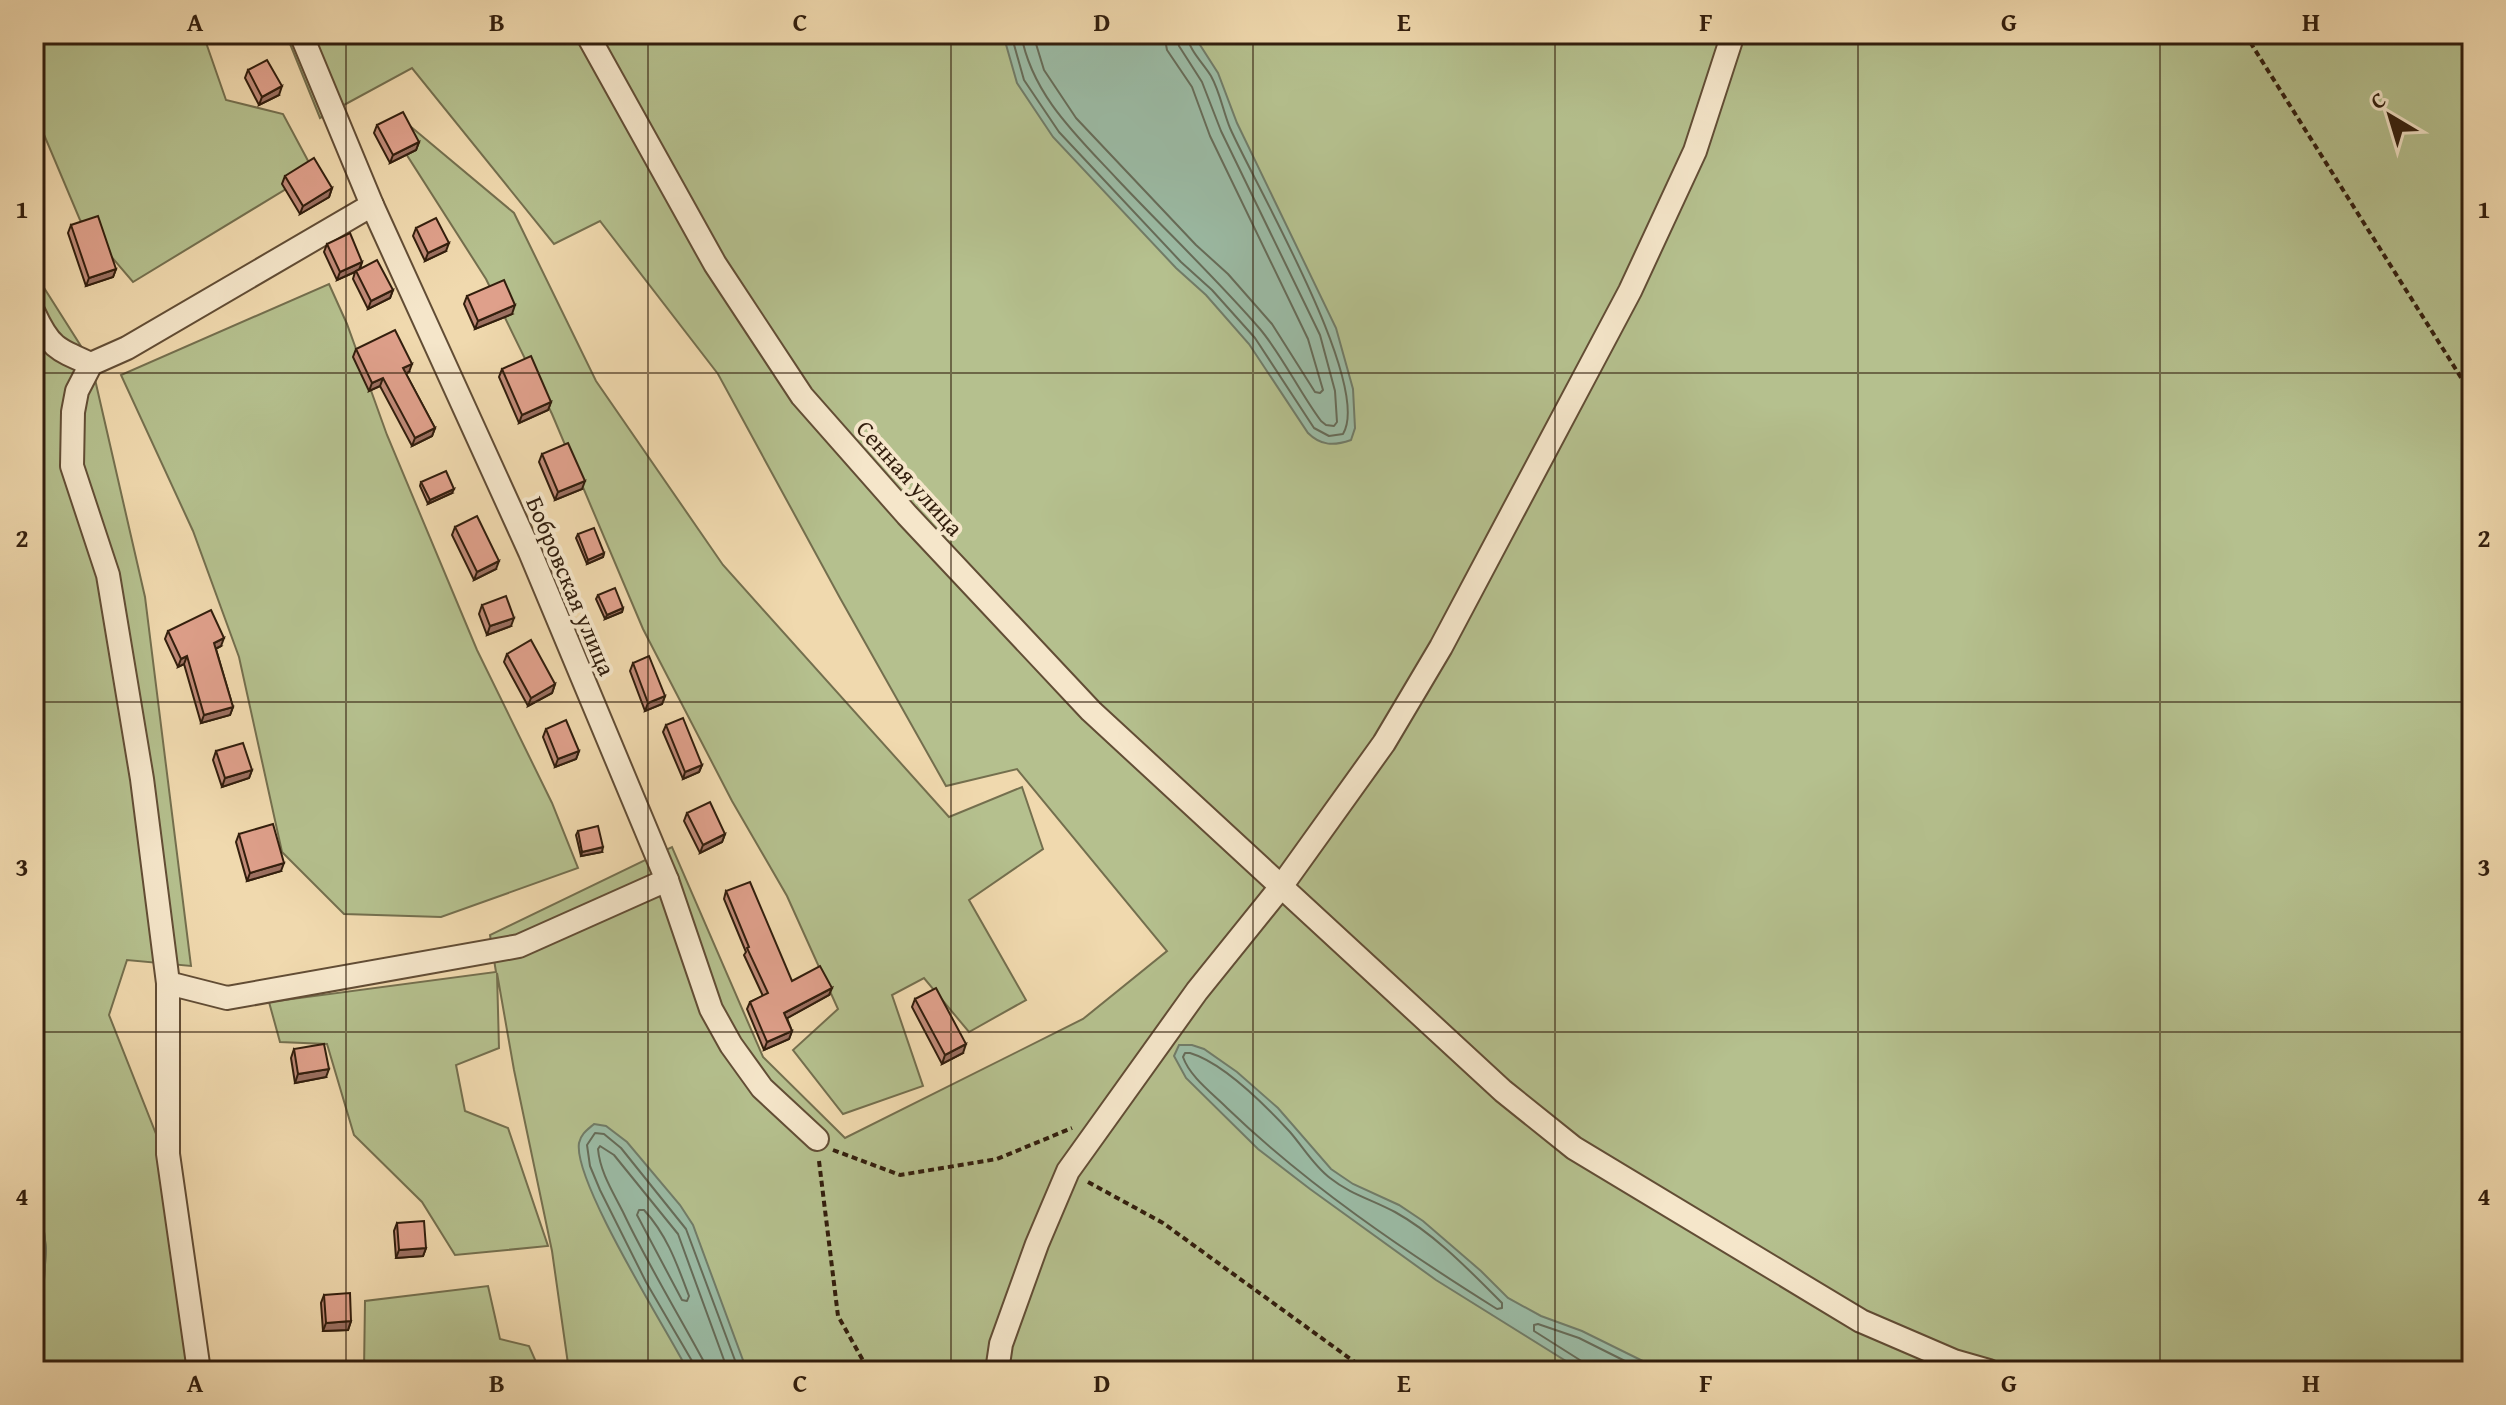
<svg xmlns="http://www.w3.org/2000/svg" width="2506" height="1405" font-family="'Gentium Book Plus',serif">
	<style>
		.green { fill: #b5c08e; stroke: #746f4e; stroke-width: 2 }
		.water { fill: #9bbba5; stroke: #717c68; stroke-width: 2 }
		.lines { fill: none; stroke-linecap: round; stroke-linejoin: round }
		.shore { stroke: #666c59; stroke-width: 2 }
		.street-casing { stroke: #624d35; stroke-width: 26 }
		.path { stroke: #321e0d; stroke-width: 4; stroke-dasharray: 6 4; stroke-linecap: butt }
		.street { stroke: #f5e6ca; stroke-width: 22 }
		.wall { fill: #c08a78; stroke: #321e0d; stroke-width: 2 }
		.shaded-wall { fill: #9c7061; stroke: #321e0d; stroke-width: 2 }
		.building { fill: #dfa08b; stroke: #321e0d; stroke-width: 2 }
		.grid { fill: none; stroke: #321e0d; stroke-width: 2; stroke-opacity: 0.55 }
		.labels { text-anchor: middle; dominant-baseline: central; stroke-width: 8; stroke-linejoin: round; paint-order: stroke }
		.street-label { font-size: 24px; fill: #321e0d; stroke: #f5e6ca }
		.neatline { fill: none; stroke: #321e0d; stroke-width: 3 }
		.grid-label { font-size: 26px; text-anchor: middle; font-weight: bold; fill: #321e0d }
	</style>
	<rect width="100%" height="100%" fill="#f0d9ae"/>
	<filter id="stains"><feTurbulence type="fractalNoise" baseFrequency=".0025" numOctaves="4"/><feColorMatrix values="0 0 0 0 .2 0 0 0 0 .09 0 0 0 0 .02 0 0 0 .5 -.17"/></filter>
	<radialGradient id="worn" r=".72"><stop offset=".6" stop-color="#630" stop-opacity="0"/><stop offset="1" stop-color="#630" stop-opacity=".3"/></radialGradient>
	<g class="green">
		<polygon points="34,34 203,34 226,100 283,114 314,172 133,282 80,220 34,111"/>
		<polygon points="286,34 2472,34 2472,1371 569,1371 552,1251 514,1070 497,973 499,1048 456,1065 465,1111 508,1128 548,1246 455,1255 422,1202 354,1135 327,1044 280,1042 269,1002 496,972 490,935 672,847 763,1057 845,1138 1083,1019 1167,951 1017,769 946,786 840,598 718,374 600,221 554,244 412,68 320,118"/>
		<polygon points="410,126 514,213 596,381 723,565 949,817 1022,787 1043,849 969,900 1026,1000 969,1032 924,978 892,995 923,1086 843,1114 793,1050 838,1009 787,896 732,801 643,629 552,414 486,279 403,149"/>
		<polygon points="34,272 91,362 145,597 191,966 127,960 109,1015 175,1182 209,1371 38,1371 46,1249 34,1145"/>
		<polygon points="329,284 347,324 387,435 477,650 552,803 578,868 441,917 344,914 282,852 239,657 193,531 121,375"/>
		<polygon points="488,1286 500,1339 529,1346 540,1371 364,1371 365,1301"/>
	</g>
	<g class="water">
		<path d="M1003 34H1193L1218 73 1237 123 1336 328 1353 389 1355 428 1351 440C1334 446 1321 446 1308 433L1249 344 1206 295 1176 268 1053 137 1017 83Z"/>
		<polygon points="1179,1045 1192,1045 1204,1049 1237,1072 1278,1108 1331,1169 1353,1184 1399,1205 1423,1221 1481,1271 1508,1298 1541,1316 1582,1331 1663,1371 1582,1371 1436,1280 1310,1189 1258,1149 1186,1078 1174,1056"/>
		<path d="M594 1124 606 1126 627 1142 680 1205 693 1225 747 1371H688C667 1330 573 1182 579 1143 581 1134 587 1130 594 1124Z"/>
		<polygon points="34,1145 46,1249 38,1371 34,1371"/>
	</g>
	<g class="lines">
		<g class="shore">
			<path d="M1011 34 1024 80 1059 132 1181 262 1212 290 1255 338 1314 428 1329 436 1343 434C1373 385 1254 183 1230 128 1223 111 1220 92 1211 76 1203 63 1188 49 1187 34"/>
			<path d="M1021 34C1032 95 1077 136 1117 179 1165 230 1215 277 1260 329 1282 355 1300 393 1321 421L1326 425 1334 426 1337 422 1335 391 1320 335 1221 131 1202 82 1179 46 1176 34"/>
			<polyline points="1033,34 1044,70 1076,118 1196,245 1228,274 1272,324 1315,392 1320,393 1323,390 1308,339 1210,136 1192,87 1167,50 1164,34"/>
			<path d="M1190 1053C1224 1063 1266 1106 1290 1132 1303 1147 1314 1166 1330 1178 1350 1194 1373 1200 1395 1212 1435 1234 1470 1271 1502 1303V1308L1497 1309C1403 1250 1307 1185 1227 1108 1212 1093 1190 1077 1183 1057L1185 1053Z"/>
			<path d="M639 1210H644C667 1235 677 1264 689 1296L687 1301 682 1300 637 1215Z"/>
			<polyline points="34,1214 38,1249 34,1315"/>
			<polyline points="695,1371 692,1361 646,1282 600,1190 590,1166 587,1145 595,1133 604,1134 621,1148 686,1229 739,1371"/>
			<path d="M705 1371 703 1360C676 1310 647 1263 623 1212 613 1192 600 1172 598 1149L600 1146 614 1155 678 1234 728 1371"/>
			<polyline points="1585,1371 1583,1362 1534,1331 1534,1325 1538,1324 1579,1338 1645,1371"/>
		</g>
		<g class="street-casing">
			<g id="street">
				<polyline points="301,34 372,205 530,552 667,880 711,1009 731,1045 762,1088 817,1139"/>
				<polyline points="587,34 715,264 802,396 907,515 1091,711 1503,1091 1574,1148 1861,1321 1954,1361 1989,1371"/>
				<path d="M34 313C50 348 58 350 91 364L77 391 73 412 72 466 108 575 142 779 168 983V1154L199 1371"/>
				<polyline points="91,364 127,348 372,205"/>
				<polyline points="168,983 227,998 519,946 667,880"/>
				<polyline points="997,1371 1001,1344 1037,1244 1068,1171 1197,991 1280,888 1384,743 1441,647 1630,291 1695,151 1733,34"/>
			</g>
		</g>
		<g class="path">
			<polyline points="2245,34 2472,395"/>
			<polyline points="833,1150 900,1175 997,1159 1072,1128"/>
			<polyline points="819,1161 838,1316 869,1371"/>
			<polyline points="1088,1182 1163,1223 1367,1371"/>
		</g>
		<use href="#street" class="street"/>
	</g>
	<g class="wall">
		<polygon points="248,70 279,95 259,105 245,78"/>
		<polygon points="377,125 419,142 416,150 390,163 374,133"/>
		<polygon points="285,176 332,188 329,197 300,214 282,184"/>
		<polygon points="71,225 116,269 113,277 86,286 68,233"/>
		<polygon points="416,228 446,251 425,261 413,236"/>
		<polygon points="327,244 362,262 360,269 393,290 390,298 368,309 353,279 355,272 337,280 324,252"/>
		<polygon points="467,296 512,314 475,329 464,304"/>
		<polygon points="356,349 409,372 406,374 435,428 432,436 412,446 380,386 369,391 353,357"/>
		<polygon points="502,369 551,402 548,410 519,423 499,377"/>
		<polygon points="542,454 582,489 555,500 539,462"/>
		<polygon points="421,482 452,493 428,504 420,486"/>
		<polygon points="455,527 496,569 474,580 452,535"/>
		<polygon points="578,534 604,553 603,557 587,564 576,538"/>
		<polygon points="598,595 623,608 622,612 605,619 596,599"/>
		<polygon points="482,605 511,626 487,635 479,614"/>
		<polygon points="168,631 221,646 216,649 233,707 230,715 201,723 184,664 178,667 165,639"/>
		<polygon points="507,654 555,684 552,693 528,706 504,662"/>
		<polygon points="633,663 665,696 662,704 645,711 630,671"/>
		<polygon points="666,725 702,765 699,772 683,779 663,732"/>
		<polygon points="546,729 579,751 576,759 555,767 543,737"/>
		<polygon points="216,751 252,770 249,778 222,787 213,760"/>
		<polygon points="687,813 725,834 722,842 700,853 684,821"/>
		<polygon points="578,831 602,852 581,856 576,835"/>
		<polygon points="239,834 281,871 247,881 236,842"/>
		<polygon points="726,891 792,981 829,995 787,1018 792,1031 789,1039 764,1050 747,1009 750,1002 763,996 744,955 746,952 724,899"/>
		<polygon points="915,999 963,1053 942,1064 912,1007"/>
		<polygon points="294,1049 326,1077 295,1083 291,1058"/>
		<polygon points="397,1223 426,1248 423,1256 396,1258 394,1231"/>
		<polygon points="324,1295 351,1321 348,1330 323,1331 321,1303"/>
	</g>
	<g class="shaded-wall">
		<polygon points="282,86 279,95 259,105 262,97"/>
		<polygon points="419,142 416,150 390,163 393,155"/>
		<polygon points="332,188 329,197 300,214 303,206"/>
		<polygon points="449,243 446,251 425,261 428,253"/>
		<polygon points="362,262 359,270 337,280 340,272"/>
		<polygon points="116,269 113,277 86,286 89,278"/>
		<polygon points="393,290 390,298 368,309 371,301"/>
		<polygon points="515,305 512,314 475,329 478,321"/>
		<polygon points="412,364 409,372 400,376 403,368"/>
		<polygon points="383,378 380,386 369,391 372,383"/>
		<polygon points="551,402 548,410 519,423 522,415"/>
		<polygon points="435,428 432,436 412,446 415,438"/>
		<polygon points="585,481 582,489 555,500 558,492"/>
		<polygon points="454,489 452,493 428,504 430,500"/>
		<polygon points="604,553 603,557 587,564 588,560"/>
		<polygon points="499,561 496,569 474,580 477,572"/>
		<polygon points="623,608 622,612 605,619 607,615"/>
		<polygon points="514,618 511,626 487,635 490,626"/>
		<polygon points="224,638 221,646 211,651 214,643"/>
		<polygon points="187,656 184,664 178,667 181,659"/>
		<polygon points="555,684 552,693 528,706 531,698"/>
		<polygon points="665,696 662,704 645,711 648,703"/>
		<polygon points="233,707 230,715 201,723 204,715"/>
		<polygon points="579,751 576,759 555,767 558,759"/>
		<polygon points="702,765 699,772 683,779 685,772"/>
		<polygon points="252,770 249,778 222,787 225,778"/>
		<polygon points="725,834 722,842 700,853 703,845"/>
		<polygon points="603,847 602,852 581,856 582,852"/>
		<polygon points="284,863 281,871 247,881 250,873"/>
		<polygon points="832,988 829,995 782,1021 784,1013"/>
		<polygon points="792,1031 789,1039 764,1050 767,1042"/>
		<polygon points="966,1044 963,1053 942,1064 945,1055"/>
		<polygon points="329,1069 326,1077 295,1083 298,1074"/>
		<polygon points="426,1248 423,1256 396,1258 399,1250"/>
		<polygon points="351,1321 348,1330 323,1331 326,1323"/>
	</g>
	<g class="building">
		<polygon points="267,60 282,86 262,97 248,70"/>
		<polygon points="403,112 419,142 393,155 377,125"/>
		<polygon points="314,158 332,188 303,206 285,176"/>
		<polygon points="98,216 116,269 89,278 71,225"/>
		<polygon points="436,218 449,243 428,253 416,228"/>
		<polygon points="350,233 362,262 340,272 327,244"/>
		<polygon points="377,260 393,290 371,301 356,271"/>
		<polygon points="504,280 515,305 478,321 467,296"/>
		<polygon points="395,330 412,364 403,368 435,428 415,438 383,378 372,383 356,349"/>
		<polygon points="531,356 551,402 522,415 502,369"/>
		<polygon points="568,443 585,481 558,492 542,454"/>
		<polygon points="446,471 454,489 430,500 421,482"/>
		<polygon points="477,516 499,561 477,572 455,527"/>
		<polygon points="594,528 604,553 588,560 578,534"/>
		<polygon points="615,588 623,608 607,615 598,595"/>
		<polygon points="506,596 514,618 490,626 482,605"/>
		<polygon points="211,610 224,638 214,643 233,707 204,715 187,656 181,659 168,631"/>
		<polygon points="531,640 555,684 531,698 507,654"/>
		<polygon points="649,656 665,696 648,703 633,663"/>
		<polygon points="683,718 702,765 685,772 666,725"/>
		<polygon points="566,720 579,751 558,759 546,729"/>
		<polygon points="243,743 252,770 225,778 216,751"/>
		<polygon points="710,802 725,834 703,845 687,813"/>
		<polygon points="273,824 284,863 250,873 239,834"/>
		<polygon points="598,826 603,847 582,852 578,831"/>
		<polygon points="750,882 792,981 820,966 832,988 784,1013 792,1031 767,1042 750,1002 768,993 747,948 749,947 726,891"/>
		<polygon points="936,988 966,1044 945,1055 915,999"/>
		<polygon points="324,1044 329,1069 298,1074 294,1049"/>
		<polygon points="424,1221 426,1248 399,1250 397,1223"/>
		<polygon points="350,1293 351,1321 326,1323 324,1295"/>
		<polygon points="362,1361 363,1371 315,1371 315,1366"/>
	</g>
	<path class="grid" d="M346 34V1371M648 34V1371M951 34V1371M1253 34V1371M1555 34V1371M1858 34V1371M2160 34V1371M34 373H2472M34 702H2472M34 1032H2472"/>
	<g class="labels">
		<g class="street-label">
			<text transform="translate(910 478) rotate(48)">Сенная улица</text>
			<text transform="translate(571 586) rotate(67)">Бобровская улица</text>
		</g>
	</g>
	<rect width="2506" height="1405" fill="none" stroke="#f0d9ae" stroke-width="88"/>
	<g transform="translate(2390 116) rotate(322)" stroke="#f5e6ca" stroke-width="6" paint-order="stroke">
	<path d="M0-6L14 30L0 20L-14 30Z" fill="#321e0d"/>
	<text y="-12" font-size="22" font-weight="bold" text-anchor="middle" fill="#321e0d">С</text>
	</g>
	<rect x="44" y="44" width="2418" height="1317" class="neatline"/>
	<g class="grid-label">
		<text x="195" y="31">A</text>
		<text x="497" y="31">B</text>
		<text x="800" y="31">C</text>
		<text x="1102" y="31">D</text>
		<text x="1404" y="31">E</text>
		<text x="1706" y="31">F</text>
		<text x="2009" y="31">G</text>
		<text x="2311" y="31">H</text>
		<text x="22" y="218">1</text>
		<text x="2484" y="218">1</text>
		<text x="22" y="547">2</text>
		<text x="2484" y="547">2</text>
		<text x="22" y="876">3</text>
		<text x="2484" y="876">3</text>
		<text x="22" y="1205">4</text>
		<text x="2484" y="1205">4</text>
		<text x="195" y="1392">A</text>
		<text x="497" y="1392">B</text>
		<text x="800" y="1392">C</text>
		<text x="1102" y="1392">D</text>
		<text x="1404" y="1392">E</text>
		<text x="1706" y="1392">F</text>
		<text x="2009" y="1392">G</text>
		<text x="2311" y="1392">H</text>
	</g>
	<rect width="100%" height="100%" filter="url(#stains)"/>
	<rect width="100%" height="100%" fill="url(#worn)"/>
</svg>
